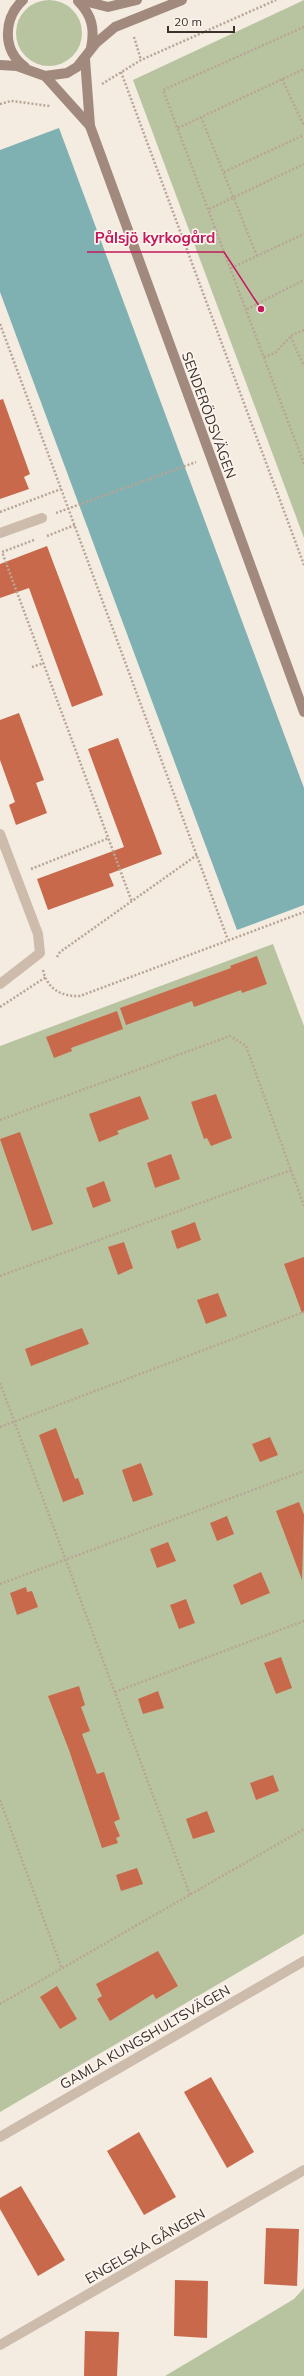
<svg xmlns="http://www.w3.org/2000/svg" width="304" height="2376" font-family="Mulish,sans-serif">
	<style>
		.green { fill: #b8c4a0 }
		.water { fill: #7fb0b2 }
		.building { fill: #c8694b }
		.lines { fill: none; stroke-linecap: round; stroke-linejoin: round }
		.path { stroke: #b9a596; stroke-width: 2.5; stroke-dasharray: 2 2; stroke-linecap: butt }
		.lane { stroke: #cdbbac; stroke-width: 10 }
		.street { stroke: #cdbbac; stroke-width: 10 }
		.secondary { stroke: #a18a7d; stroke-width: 10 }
		.labels { text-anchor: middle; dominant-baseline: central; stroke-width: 3.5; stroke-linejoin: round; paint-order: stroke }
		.street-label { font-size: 14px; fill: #3b302b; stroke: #fbf5ee }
		.leader { fill: none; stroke: #c2185b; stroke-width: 1.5 }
		.callout-dot { fill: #c2185b; stroke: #fbf5ee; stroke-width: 1.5 }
		.callout-label { font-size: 15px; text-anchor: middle; font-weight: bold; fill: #c2185b; stroke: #fbf5ee; stroke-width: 3.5; stroke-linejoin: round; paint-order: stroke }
	</style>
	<rect width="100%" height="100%" fill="#f4ebe1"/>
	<g class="green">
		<polygon points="304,0 304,538 133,80"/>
		<circle cx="49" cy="33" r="33"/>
		<polygon points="273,944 304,1026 304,1934 0,2112 0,1046"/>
		<polygon points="304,2288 304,2376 165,2376 294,2299"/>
	</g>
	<polygon class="water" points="59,128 304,788 304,905 237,930 0,292 0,150"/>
	<g class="building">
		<polygon points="3,399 30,474 24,477 29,489 0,499 0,400"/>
		<polygon points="47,546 103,695 72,707 29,588 0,598 0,564"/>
		<polygon points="19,713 44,780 36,783 47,813 16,825 9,805 15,802 0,760 0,720"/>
		<polygon points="118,738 162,854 109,874 114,886 48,910 37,879 124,847 88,749"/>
		<polygon points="257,956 267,984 242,993 241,990 194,1007 192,1001 126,1025 120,1008 231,968 230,966"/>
		<polygon points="117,1011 123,1029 71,1048 72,1051 54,1058 46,1037"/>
		<polygon points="216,1094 232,1138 211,1146 207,1138 204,1139 191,1102"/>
		<polygon points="140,1096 149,1119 117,1131 119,1134 99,1142 89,1114"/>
		<polygon points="20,1132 53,1224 32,1231 0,1139"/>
		<polygon points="171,1154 180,1179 155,1188 147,1163"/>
		<polygon points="104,1181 111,1201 93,1208 86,1188"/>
		<polygon points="195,1222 201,1240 177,1249 171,1231"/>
		<polygon points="124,1242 133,1268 118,1275 108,1247"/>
		<polygon points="304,1257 304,1312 302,1313 284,1264"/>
		<polygon points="218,1293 227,1316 206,1324 197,1300"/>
		<polygon points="82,1328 89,1344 31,1366 25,1349"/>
		<polygon points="56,1428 75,1479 78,1478 84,1494 63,1502 39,1435"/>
		<polygon points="270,1437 278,1455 260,1462 252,1444"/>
		<polygon points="141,1463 153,1495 133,1502 122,1470"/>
		<polygon points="299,1502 304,1515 302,1580 276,1511"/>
		<polygon points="227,1516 234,1534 217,1541 210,1523"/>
		<polygon points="168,1542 176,1561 157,1568 150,1549"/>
		<polygon points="261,1572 270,1593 241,1605 233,1585"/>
		<polygon points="26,1587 27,1592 32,1591 38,1607 17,1615 10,1593"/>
		<polygon points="186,1599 195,1623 179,1629 170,1605"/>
		<polygon points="281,1657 292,1688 276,1694 264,1663"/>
		<polygon points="79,1686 85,1705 81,1707 90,1731 82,1734 97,1774 104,1772 120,1819 114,1822 120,1836 116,1838 118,1843 102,1848 69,1750 48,1696"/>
		<polygon points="158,1691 164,1708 143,1714 138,1699"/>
		<polygon points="273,1775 279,1791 256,1800 250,1783"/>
		<polygon points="207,1811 215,1832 193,1839 186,1819"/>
		<polygon points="137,1868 143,1884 121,1891 116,1875"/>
		<polygon points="158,1951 178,1986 156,1999 153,1994 110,2021 97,1999 102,1996 96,1984"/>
		<polygon points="57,1986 77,2019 60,2029 40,1997"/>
		<polygon points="211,2077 254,2152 227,2168 184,2092"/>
		<polygon points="139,2132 176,2197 144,2215 107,2151"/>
		<polygon points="21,2186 65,2260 38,2276 0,2209 0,2198"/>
		<polygon points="266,2228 299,2229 297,2286 264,2284"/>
		<polygon points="175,2280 208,2281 207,2338 174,2336"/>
		<polygon points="85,2331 119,2332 117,2376 84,2376"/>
	</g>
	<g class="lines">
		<g class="path">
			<polyline points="304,27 163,90 304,464"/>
			<polyline points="134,37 141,60"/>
			<polyline points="121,72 304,565"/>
			<polyline points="282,79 304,126"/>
			<polyline points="102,84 141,60 276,0"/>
			<polyline points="0,104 11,101 50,106"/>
			<polyline points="201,117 257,256"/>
			<polyline points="178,128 304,69"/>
			<polyline points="224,172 304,135"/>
			<polyline points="209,209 304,164"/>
			<polyline points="231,268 304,234"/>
			<polyline points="247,309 304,280"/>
			<polyline points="0,324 228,940"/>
			<polyline points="304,330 290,336 304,366"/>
			<polyline points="264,357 275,353 290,337"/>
			<polyline points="0,512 61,489"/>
			<polyline points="56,513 196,462"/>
			<polyline points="47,536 75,525"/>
			<polyline points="34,540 2,552 132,902"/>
			<polyline points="32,667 44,663"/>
			<polyline points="31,869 109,838"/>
			<polyline points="57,957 60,952 197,855"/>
			<path d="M43 970C47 989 62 997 80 996L304 912"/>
			<polyline points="0,1007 46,977"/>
			<polyline points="0,1120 230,1036 246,1046 304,1206"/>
			<polyline points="0,1276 291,1170"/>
			<polyline points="0,1383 190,1895"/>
			<polyline points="0,1427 304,1312"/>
			<polyline points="0,1584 304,1471"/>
			<polyline points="115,1692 304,1621"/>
			<polyline points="0,1800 62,1969"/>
			<polyline points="0,2004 304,1829"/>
		</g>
		<polyline class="lane" points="0,2137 304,1961"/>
		<g class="street">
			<polyline points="0,533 42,518"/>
			<polyline points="0,834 38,934 40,953 0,984"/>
			<polyline points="0,2345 304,2170"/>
		</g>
		<g class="secondary">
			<path d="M23 0C3 19 2 50 25 67"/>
			<polyline points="80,0 108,7 137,0"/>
			<path d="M78 1C92 15 95 29 91 48"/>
			<polyline points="85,59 90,126 304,712"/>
			<polyline points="0,65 17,66 45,76 67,73 77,67 96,43 115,27 182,0"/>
			<polyline points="45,76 90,126"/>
		</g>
	</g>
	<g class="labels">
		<g class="street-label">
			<text transform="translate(209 415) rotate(70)">SENDERÖDSVÄGEN</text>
			<text transform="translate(145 2037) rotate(-30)">GAMLA KUNGSHULTSVÄGEN</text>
			<text transform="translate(145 2246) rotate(-30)">ENGELSKA GÅNGEN</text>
		</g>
	</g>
	<path class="leader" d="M261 309L224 252H87"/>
	<circle class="callout-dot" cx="261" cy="309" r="4"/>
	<g class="callout-label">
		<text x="155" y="243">Pålsjö kyrkogård</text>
	</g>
	<path d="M168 26v6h66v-6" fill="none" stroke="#3b302b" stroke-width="2"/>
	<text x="174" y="26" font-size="12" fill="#3b302b" stroke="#fbf5ee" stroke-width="3" paint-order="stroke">20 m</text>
</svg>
